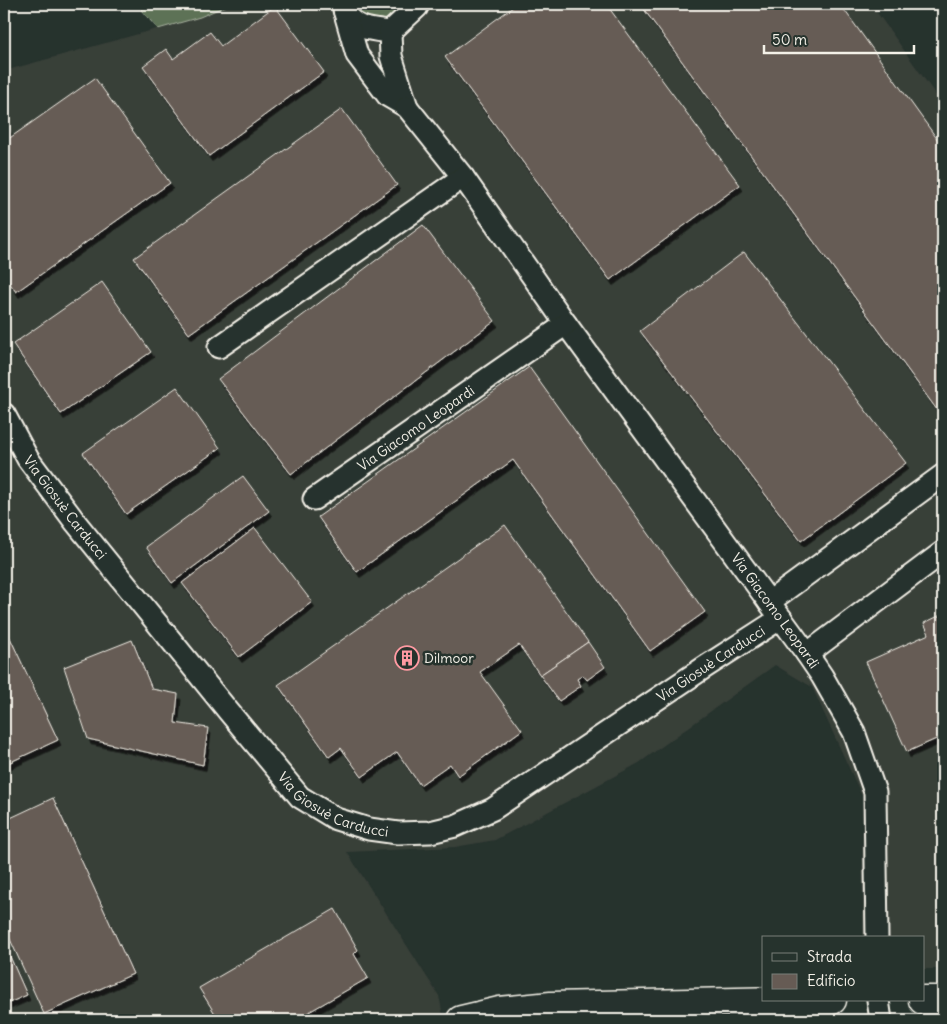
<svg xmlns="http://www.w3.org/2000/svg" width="947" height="1024" font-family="Delius,sans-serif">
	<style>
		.built { fill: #393f39 }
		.green { fill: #5d7256; stroke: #a8b29f }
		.building { fill: #665b54; stroke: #f4f1e8; filter: url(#shadow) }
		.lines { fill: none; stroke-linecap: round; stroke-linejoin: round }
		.minor-casing { stroke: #f4f1e8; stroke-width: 25 }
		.tertiary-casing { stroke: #f4f1e8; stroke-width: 31 }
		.minor { stroke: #26332d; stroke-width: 21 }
		.tertiary { stroke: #26332d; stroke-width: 28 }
		.labels { text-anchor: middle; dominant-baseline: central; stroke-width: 5; stroke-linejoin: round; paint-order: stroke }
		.street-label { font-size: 14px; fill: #f4f1e8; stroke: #26332d }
		.poi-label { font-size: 14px; fill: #f4f1e8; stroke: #26332d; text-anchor: start }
	</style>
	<defs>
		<filter id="shadow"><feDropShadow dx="3" dy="5.5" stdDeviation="0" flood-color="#0009"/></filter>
	</defs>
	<rect width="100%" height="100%" fill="#26332d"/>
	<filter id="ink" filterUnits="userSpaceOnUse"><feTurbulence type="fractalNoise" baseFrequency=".02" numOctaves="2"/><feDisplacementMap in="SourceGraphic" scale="10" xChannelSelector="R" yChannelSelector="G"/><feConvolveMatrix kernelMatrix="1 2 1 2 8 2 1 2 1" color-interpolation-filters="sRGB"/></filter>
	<g filter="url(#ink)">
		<g class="built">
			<polygon points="230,4 871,4 943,105 943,969 923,969 923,938 863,938 862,796 812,687 775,665 639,763 495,840 455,847 347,852 439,996 444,1020 4,1020 4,71 200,17"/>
			<polygon points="674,1016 849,1020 499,1020"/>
		</g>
		<g class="green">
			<polygon points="148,4 230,4 200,17 158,29 141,10"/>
			<path d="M354 4H408C402 8 396 15 389 18 375 24 356 21 354 4Z"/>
		</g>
		<g class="building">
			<polygon points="517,4 606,4 740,185 610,280 445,57"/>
			<polygon points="640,4 840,4 943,147 943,418"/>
			<polygon points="275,6 324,72 209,156 143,66 166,49 173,59 210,32 221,46"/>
			<polygon points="95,78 170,183 16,292 4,275 4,142"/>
			<polygon points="342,109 397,185 189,334 134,258"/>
			<polygon points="4,121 9,129 4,133"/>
			<polygon points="423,225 495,321 291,474 218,379"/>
			<polygon points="744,252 906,463 801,541 640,331"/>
			<polygon points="102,282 151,352 61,414 13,344"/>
			<polygon points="529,367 705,612 650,651 513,460 357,572 318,517"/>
			<polygon points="177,387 220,448 126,514 83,453"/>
			<polygon points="243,476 269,511 172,583 146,547"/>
			<polygon points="505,525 588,642 540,675 519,645 480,672 522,730 458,776 450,764 420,785 397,752 362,777 341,748 329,757 278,685"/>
			<polygon points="255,528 312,602 239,657 182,583"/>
			<polygon points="943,614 943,736 907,752 866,662 929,634 924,623"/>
			<polygon points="4,625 58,740 4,765"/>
			<polygon points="132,640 152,689 178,694 175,723 208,728 203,765 88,739 64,667"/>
			<polygon points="588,642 605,667 587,680 583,675 577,679 581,686 559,701 540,675"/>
			<polygon points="53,798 133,974 44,1014 4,926 4,821"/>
			<polygon points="335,909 358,950 354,954 368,978 295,1020 219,1020 199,988"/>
			<polygon points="4,943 27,995 4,1005"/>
			<polygon points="138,1013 141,1020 121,1020"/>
		</g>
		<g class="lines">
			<g class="minor-casing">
				<g id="minor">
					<path d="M344 10C351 29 373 30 390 32"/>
					<polyline points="345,13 357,55 388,96 407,107 391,56 390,32 417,7 418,4"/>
					<path id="s1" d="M407 107 463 177 566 324 807 654 822 676 854 732 875 792 877 938"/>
					<polyline points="219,347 463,177"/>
					<path id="s2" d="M4 414 28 459 76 523 229 712 300 797 336 819 369 829 398 833 430 832 455 826 493 809 705 667 781 618"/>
					<path id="s3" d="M314 499 566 324"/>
					<polyline points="769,602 943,475"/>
					<polyline points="807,654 943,552"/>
					<polyline points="878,1000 881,1020"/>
				</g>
			</g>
			<g class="tertiary-casing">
				<g id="tertiary">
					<polyline points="923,1000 943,1000"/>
					<polyline points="461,1020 499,1011 551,1006 832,1000"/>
				</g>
			</g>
			<use href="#minor" class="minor"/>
			<use href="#tertiary" class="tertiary"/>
		</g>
	</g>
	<defs>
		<g id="building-ring" transform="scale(1.25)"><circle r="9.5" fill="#26332d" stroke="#ff9aa2" stroke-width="1.5"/><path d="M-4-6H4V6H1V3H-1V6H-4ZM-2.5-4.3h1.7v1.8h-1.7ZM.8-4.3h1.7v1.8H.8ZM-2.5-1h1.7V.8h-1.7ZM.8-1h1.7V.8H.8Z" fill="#ff9aa2"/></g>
	</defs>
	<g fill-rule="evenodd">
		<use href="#building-ring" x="407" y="658"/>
	</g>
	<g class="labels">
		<g class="street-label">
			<text stroke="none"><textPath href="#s3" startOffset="124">Via Giacomo Leopardi</textPath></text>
			<text stroke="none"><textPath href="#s2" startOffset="112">Via Giosuè Carducci</textPath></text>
			<text stroke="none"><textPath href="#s1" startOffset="624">Via Giacomo Leopardi</textPath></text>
			<text stroke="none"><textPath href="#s2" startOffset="952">Via Giosuè Carducci</textPath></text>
			<text stroke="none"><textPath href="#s2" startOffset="518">Via Giosuè Carducci</textPath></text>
		</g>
		<g class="poi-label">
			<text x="424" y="658">Dilmoor</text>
		</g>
	</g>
	<rect width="947" height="1024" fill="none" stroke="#26332d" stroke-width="20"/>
	<rect x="10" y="10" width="927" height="1004" fill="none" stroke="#f4f1e8" stroke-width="2" filter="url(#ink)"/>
	<rect x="762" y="936" width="162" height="65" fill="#26332d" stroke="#787f78"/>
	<rect x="772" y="953" width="25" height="8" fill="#26332d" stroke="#787f78"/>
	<text x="807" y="962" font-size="15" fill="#f4f1e8">Strada</text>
	<rect x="772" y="974" width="25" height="15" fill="#665b54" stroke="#787f78"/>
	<text x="807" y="986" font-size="15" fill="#f4f1e8">Edificio</text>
	<path d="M764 45v8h150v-8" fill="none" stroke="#f4f1e8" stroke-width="2.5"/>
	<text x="772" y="45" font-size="15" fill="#f4f1e8" stroke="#26332d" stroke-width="4" paint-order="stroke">50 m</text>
</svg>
